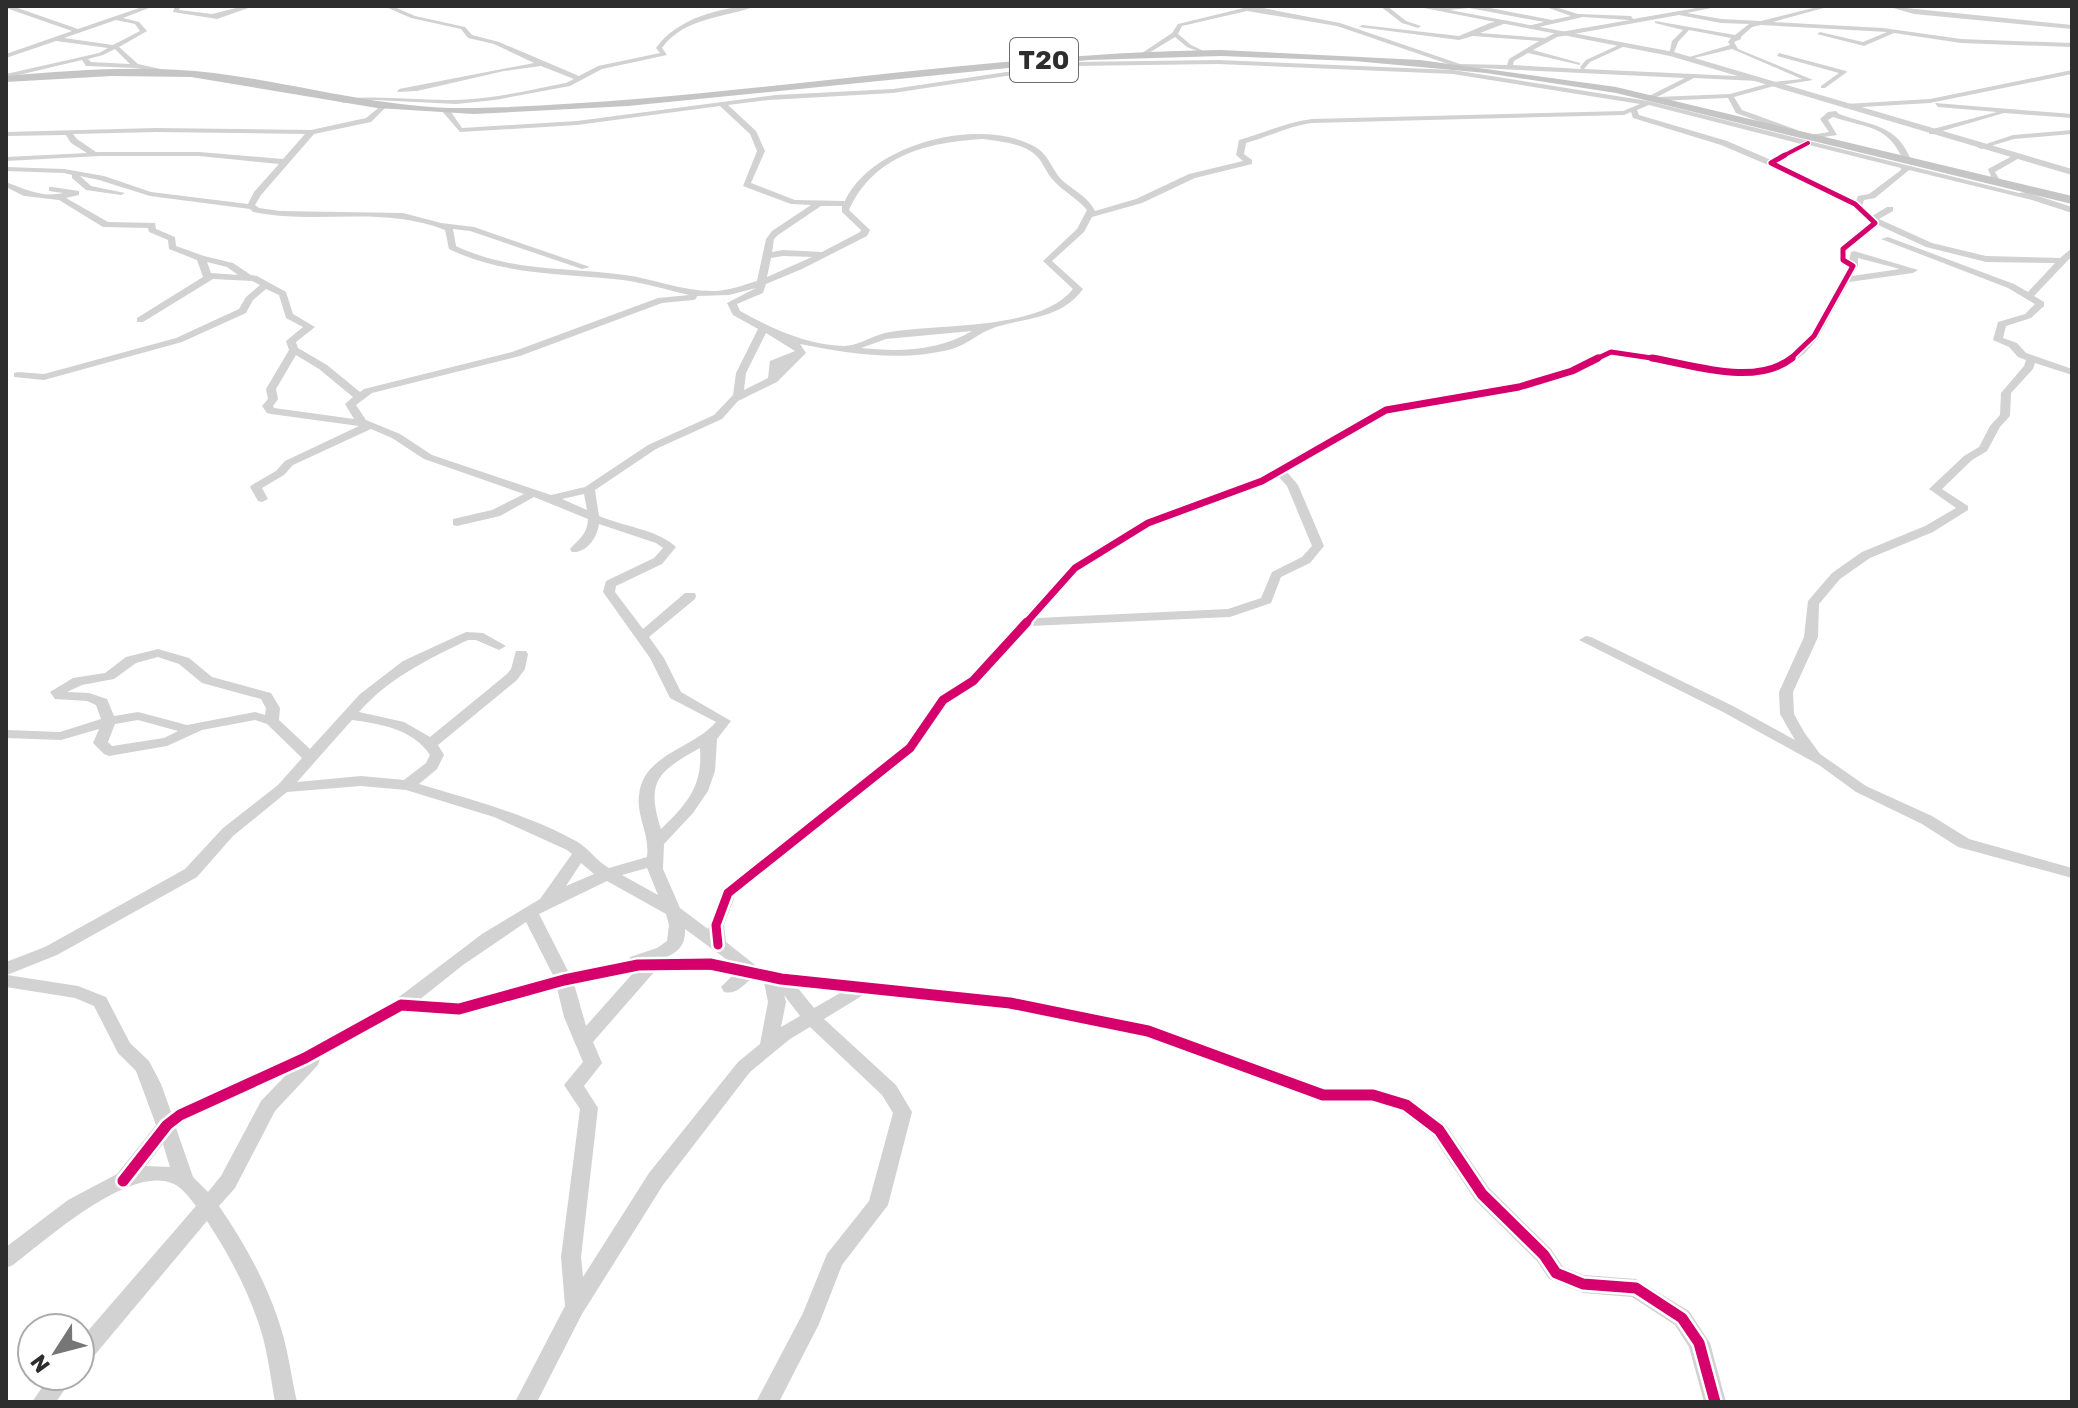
<svg xmlns="http://www.w3.org/2000/svg" width="2078" height="1408" font-family="Rubik,sans-serif">
	<style>
		.lines { fill: none; stroke-linecap: round; stroke-linejoin: round }
		.minor { fill: #d2d2d2; fill-rule: evenodd }
		.tertiary { fill: #d2d2d2; fill-rule: evenodd }
		.primary { fill: #c5c5c5; fill-rule: evenodd }
		.cycleway-far4-casing { stroke: #fff; stroke-width: 6 }
		.cycleway-far3-casing { stroke: #fff; stroke-width: 8 }
		.cycleway-far2-casing { stroke: #fff; stroke-width: 11 }
		.cycleway-far1-casing { stroke: #fff; stroke-width: 14 }
		.cycleway-casing { stroke: #fff; stroke-width: 16 }
		.cycleway-far4 { stroke: #d6006c; stroke-width: 4 }
		.cycleway-far3 { stroke: #d6006c; stroke-width: 5 }
		.cycleway-far2 { stroke: #d6006c; stroke-width: 7 }
		.cycleway-far1 { stroke: #d6006c; stroke-width: 9 }
		.cycleway { stroke: #d6006c; stroke-width: 11 }
		.labels { text-anchor: middle; dominant-baseline: central; stroke-width: 8; stroke-linejoin: round; paint-order: stroke }
		.shield { fill: #fff; stroke: #6c6c6c; stroke-width: 2 }
		.shield-label { font-size: 26px; font-weight: bold; fill: #2d2d2d }
	</style>
	<rect width="100%" height="100%" fill="#fff"/>
	<g class="lines">
		<g class="minor">
			<path d="M6 6H12L78 29 145 6H154L123 18 139 22 147 31 119 47 138 64 183 74 180 76 136 68 86 66 82 60 6 78V74L99 53 108 48 56 41 6 58V54L72 31 6 8ZM116 20 135 24 140 31 113 45 64 38ZM115 49 130 64 91 62 88 59 103 55Z"/>
			<polygon points="175,6 181,6 179,10 212,14 244,6 254,6 217,19 173,12"/>
			<path d="M392 6 415 16 465 27 472 35 499 42 579 76 598 66 660 53 656 48C676 19 722 6 756 6 725 18 684 17 662 48L667 55 602 69 570 86 495 100 456 104 375 100 342 103 345 99C382 95 419 101 456 100 493 99 530 90 566 83L574 79 541 66 504 71 417 91 397 92 399 89 534 63 494 44 468 38 461 29 411 18 386 7Z"/>
			<path d="M1252 6 1340 23 1460 64 1507 65 1509 59 1539 41 1473 36 1459 40 1359 27 1362 25 1459 36 1490 23 1504 20 1506 23 1480 33 1545 38 1555 33 1630 20 1583 17 1530 29 1528 26 1544 22 1469 8 1439 11 1436 9 1450 6H1480L1552 20 1571 16 1543 6H1552L1578 14 1631 16 1633 19 1708 6H1721L1687 13 1721 19 1761 21 1821 6H1831L1773 22 1883 28 1961 39 2072 43V47L1961 43 1894 33 1864 46 1817 34 1820 32 1863 42 1887 32 1761 25 1752 27 1741 37V39L1734 42 1738 49 1813 80 1774 86 1734 97 1742 110 1797 130V134H1794L1736 113 1728 98 1657 101 1647 97 1685 78 1457 67 1337 26 1247 11 1182 26 1178 34 1191 45 1210 54V56L1187 47 1175 37 1144 56 1139 55 1172 33 1178 24ZM1679 15 1721 23 1749 24 1735 35 1655 21V23L1683 30 1672 41 1669 55H1673L1678 42 1689 30 1731 38 1728 42 1730 45 1686 58V60L1732 49 1802 79 1774 82 1730 94 1657 97 1694 78 1758 81 1761 79 1758 77 1584 69 1590 62 1625 46 1623 43 1586 60 1580 67 1581 69 1513 65 1514 61 1528 53 1580 65V63L1533 50 1557 37Z"/>
			<polygon points="1380,6 1387,6 1406,21 1421,26 1418,28 1402,23"/>
			<polygon points="1886,6 2072,25 2072,29 1914,14"/>
			<polygon points="1779,53 1846,71 1847,72 1825,88 1821,88 1821,86 1839,73 1777,56"/>
			<path d="M1218 60 1453 70 1648 101 2019 193 2026 192 2072 207V213L2032 200 1909 170 1875 198 1864 200 1862 206 1872 216 1887 207H1893V211L1879 219 1932 243 1986 256 2060 258 2072 248V256L2034 296 2044 302V306L2031 318 2006 326 2003 338 2017 343 2026 353 2072 369V375L2035 363 2033 369 2011 393 2010 416 2000 427 1987 451 1972 460 1942 489 1968 506V510L1933 532 1870 558 1840 579 1819 604 1818 637 1793 692 1794 714 1804 732 1820 754 1866 786 1932 816 1969 839 2072 868V878L1958 847 1922 824 1856 792 1819 765 1723 712 1579 640 1586 636 1591 637 1733 706 1795 740 1780 714 1779 692 1804 637 1808 601 1832 573 1862 552 1925 526 1956 508 1929 489 1964 456 1979 447 1990 426 2000 415 2001 393 2024 366 2026 360 2018 357 2009 347 1993 340 1998 322 2025 314 2035 304 2008 288 1881 239 1888 237 2014 284 2028 292 2055 263 1986 262 1926 247 1878 225 1847 250V259L1849 260 1851 252 1854 251 1918 270 1913 273 1849 282 1818 338 1805 353 1790 364 1773 372 1748 376 1612 355 1576 373 1523 389 1390 412 1287 472 1298 485 1324 546 1310 563 1281 577 1271 603 1230 617 1030 626 978 684 948 703 915 751 735 896 724 925 726 942 759 968 781 973 1010 996 1148 1024 1324 1088H1373L1413 1100 1446 1125 1489 1188 1551 1249 1563 1267 1584 1275 1636 1279 1689 1311 1710 1343 1726 1402H1704L1689 1347 1675 1325 1632 1297 1583 1293 1549 1279 1537 1261 1475 1200 1432 1135 1400 1111 1373 1102H1323L1146 1037 1010 1010 865 994 824 1019 896 1085 912 1112 888 1205 842 1265 819 1324 779 1402H756L803 1313 827 1254 869 1201 893 1113 882 1095 810 1027 790 1039 750 1072 663 1185 582 1314 537 1402H515L565 1306 561 1257 580 1109 564 1085 583 1062 564 1017 557 988 459 1016 403 1012 320 1058 318 1065 275 1111 235 1188 219 1206C246 1245 270 1289 283 1335 289 1357 292 1380 297 1402H275C271 1379 268 1356 262 1334 250 1294 230 1256 207 1221L88 1363 80 1366V1340L196 1206C190 1198 182 1188 174 1184 131 1163 46 1240 13 1265L6 1268V1247L68 1200 117 1174 156 1125 136 1071 118 1053 94 1006 75 998 6 987V962L45 947 185 869 223 828 278 785 302 758 267 724 255 720 202 730 167 746 109 756 104 754 93 743 99 729 61 740 6 738V730L60 732 101 719 96 705 87 701 55 699 50 692 73 678 105 673 126 657 158 649 189 658 212 677 271 693 280 708 279 720 310 749 360 694 403 661 466 632 483 633 506 646 499 650 476 640H468C428 659 389 678 359 712L404 722 430 737 507 674 511 669 516 651H526L528 654 525 669 517 680 438 745 444 755 437 769 419 784C472 800 527 814 576 841 589 848 596 861 609 868L647 857C650 834 636 816 639 795 643 754 693 749 716 722L670 698 650 658 603 592 606 581 654 558 663 548 656 543 599 524C597 538 587 553 572 552L570 549C579 539 587 535 588 519L534 497 500 516 457 526 453 525V519L492 510 524 494 424 459 392 438 371 429 293 465 284 475 262 488 268 499 262 502 258 501 250 487 252 485 276 471 285 461 359 426 271 414 267 413 262 406 268 399 266 389 289 350 286 341 303 327 286 318 279 295 266 289 253 300 246 313 182 342 44 380 14 377V373L18 372 44 374 176 338 239 309 246 297 260 285 252 281 213 279 143 322H137V318L203 277 197 260 169 249 168 240 149 232 148 228 103 227 59 200 24 196 6 187V182C25 189 42 198 63 193L49 191V187H52L79 191V195L66 198 108 222 155 223 156 229 175 237 176 246 204 256 233 263 251 275 257 276 286 292 293 314 315 327 296 342 298 348 327 365 360 392 364 389 512 352 658 298 689 295C667 290 645 283 623 280 563 273 505 276 449 249L445 230C382 205 318 225 253 212L250 209 150 196 99 180 80 176 91 186 125 193 121 195 86 190 72 178V175L64 173 6 171V167L64 169 104 176 151 192 248 204 254 192 279 164 199 156H100L6 161V157L87 153 71 143 66 135 6 136V132L156 128 311 130 366 118 382 105 386 107 371 122 314 134 261 195 255 205 259 208 280 211 403 213 441 223 474 227 590 267 582 269 470 231 453 229 456 246C510 272 567 267 625 275 655 279 684 292 716 291 730 290 744 285 757 281L766 239 772 231 811 205 791 204 743 186 757 151 750 134 720 106 577 125 460 132 442 111 449 109 462 128 577 121 776 95 893 89 1073 62ZM1218 64 1453 74 1640 104 1623 111 1312 119C1287 122 1264 133 1239 140L1236 155 1243 161 1189 174 1136 199 1095 211C1089 198 1075 191 1064 182 1053 173 1050 156 1037 148 983 115 871 143 845 201L795 200 751 183 765 151 756 131 728 105 769 100 893 93 1073 66ZM1649 105 1801 144 1771 160 1727 141 1639 115 1637 110ZM1631 112 1633 118 1721 145 1768 165 1852 206 1870 223 1839 249V260L1848 267C1824 314 1807 361 1748 370L1611 349 1568 369 1518 384 1400 403 1382 408 1258 479 1144 520 1071 565 968 678 938 697 905 745 722 889 708 929 680 908 663 869 664 844 693 813 708 791 715 771 717 739 731 721 681 692 664 658 649 637 695 599 696 596 695 593H685L643 629 615 592 616 586 662 564 676 547C659 530 622 526 599 516L595 490 656 449 722 419 738 401 777 382 806 353 800 344C850 354 902 362 952 349 968 344 980 332 996 327 1028 317 1061 319 1083 289L1052 261 1084 232 1092 217 1142 203 1195 178 1252 164V160L1244 154 1246 143C1268 137 1289 126 1312 123L1624 115ZM156 132 305 134 283 159 199 152H96L77 139 73 134ZM983 139C1002 142 1028 143 1040 160 1045 167 1048 175 1054 181 1064 192 1077 198 1087 210L1077 229 1043 261 1073 289C1039 332 935 323 885 333 872 336 857 346 844 346 806 345 773 329 740 311L737 304 763 293 766 284 802 269 867 236 870 230 849 210C874 155 928 142 983 139ZM1809 145 1901 168V170L1869 194 1858 196 1856 201 1777 163ZM821 206H842V212L861 230 860 232 822 252 783 250 772 252 774 239 778 235ZM783 256 812 257 767 277 771 258ZM1858 258 1900 269 1852 276 1858 266ZM207 262 227 267 238 275 211 273ZM756 288 727 303 733 315 758 329 736 373 733 395 714 415 648 445 585 487 551 495 432 455 400 434 366 420 356 405 372 393 520 356 662 303 693 300 696 299 697 296 729 295ZM972 331C938 351 900 352 861 348L886 339ZM766 333 795 351 770 361 768 378 744 390 746 373ZM296 355 319 369 353 397 345 404 354 419 274 408 273 406 278 399 276 389ZM1278 476 1287 486 1312 546 1302 557 1272 572 1261 598 1228 609 1037 618 1079 571 1152 526 1266 483ZM584 494 587 510 562 499ZM158 657 179 664 202 683 261 699 266 708 265 715 255 712 187 725 138 712 114 716 107 699 89 693 67 692 82 685 114 679 136 663ZM138 720 178 731 164 738 112 746 108 742 115 724ZM352 720C381 724 413 729 430 755L426 763 404 780 361 776 297 782ZM700 748C703 786 687 804 661 829 645 780 659 771 700 748ZM361 786 406 790 494 817 567 850 572 854 540 899 482 934 395 1000 299 1053 171 1112 161 1084 149 1061 130 1043 106 997 78 986 7 975 57 955 197 877 233 836 287 792ZM581 863 594 874 566 886ZM647 868 658 895 622 875ZM607 881 666 914 669 925 667 941 657 948 630 957 628 961 569 973 539 914ZM526 922 554 977 459 1002 419 1000 463 965ZM685 929 730 962 710 958H664C678 953 686 945 685 929ZM710 970 733 975 721 987 724 992C736 995 742 986 751 979L764 982 768 1002 760 1044 738 1062 649 1173 583 1277 581 1257 598 1108 584 1086 602 1063 593 1042 655 971ZM634 972 586 1026 574 984ZM797 987 842 992 814 1008ZM784 995 800 1016 781 1027 786 1002ZM287 1074 261 1101 221 1176 208 1192 193 1177 176 1128 187 1120ZM163 1144 170 1167 146 1166Z"/>
			<polygon points="2072,70 2072,74 1930,103 1845,108 1841,106 1845,104 1930,99"/>
			<polygon points="1935,103 2072,114 2072,118 2004,113 1932,134 1929,134 1929,130 1997,112 1938,107"/>
			<path d="M1836 111 1839 114C1871 126 1897 124 1911 160L1904 162C1888 124 1868 129 1833 117L1828 120 1837 135 1810 139V135L1829 132 1820 119 1828 112Z"/>
			<polygon points="2072,130 2072,134 2014,139 1981,149 1977,147 2013,135"/>
			<polygon points="2014,155 2021,157 1995,172 2001,182 1994,184 1988,169"/>
			<polygon points="50,1376 74,1376 56,1402 32,1402"/>
		</g>
		<polygon class="tertiary" points="1414,6 1428,6 1674,52 2072,169 2072,175 1670,56"/>
		<path class="primary" d="M1221 50 1420 60 1616 87 2072 196V204L1616 93 1486 73 1354 61 1221 56 1089 60 628 106 474 114 377 108 191 77 112 76 6 82V76C75 70 145 65 214 73 302 84 386 110 475 108 725 102 971 53 1221 50Z"/>
		<g class="cycleway-far4-casing">
			<polyline id="cycleway-far4" points="1781,157 1808,143"/>
		</g>
		<g class="cycleway-far3-casing">
			<g id="cycleway-far3">
				<polyline points="1785,155 1771,163 1855,204 1875,223 1843,249 1843,260 1853,266 1814,336 1789,360"/>
				<polyline points="1594,360 1611,352 1665,360"/>
			</g>
		</g>
		<g class="cycleway-far2-casing">
			<g id="cycleway-far2">
				<path d="M1652 358C1694 365 1755 387 1792 358"/>
				<polyline points="1025,624 1075,568 1148,523 1262,481 1386,410 1519,387 1572,371 1598,358"/>
			</g>
		</g>
		<g class="cycleway-far1-casing">
			<g id="cycleway-far1">
				<polyline points="718,945 716,925 728,893 910,748 943,700 973,681 1027,622"/>
				<polyline points="636,965 717,965"/>
			</g>
		</g>
		<g class="cycleway-casing">
			<polyline id="cycleway" points="123,1181 167,1125 180,1115 305,1058 401,1005 459,1009 564,980 638,965 710,964 781,979 1010,1003 1148,1031 1323,1095 1373,1095 1406,1105 1439,1130 1482,1194 1544,1255 1556,1273 1583,1284 1636,1288 1682,1318 1699,1343 1715,1402"/>
		</g>
		<use href="#cycleway-far4" class="cycleway-far4"/>
		<use href="#cycleway-far3" class="cycleway-far3"/>
		<use href="#cycleway-far2" class="cycleway-far2"/>
		<use href="#cycleway-far1" class="cycleway-far1"/>
		<use href="#cycleway" class="cycleway"/>
	</g>
	<g class="labels">
		<rect class="shield" x="1010" y="38" width="68" height="44" rx="6"/>
		<g class="shield-label">
			<text x="1044" y="60">T20</text>
		</g>
	</g>
	<rect width="2078" height="1408" fill="none" stroke="#2d2d2d" stroke-width="16"/>
	<g transform="translate(56 1352) rotate(234)"><circle r="38" fill="#ffffff" stroke="#ababab" stroke-width="2"/>
	<path d="M0-6L14 30L0 20L-14 30Z" fill="#767676"/>
	<text y="-12" font-size="22" font-weight="bold" text-anchor="middle" fill="#2d2d2d">N</text>
	</g>
</svg>
